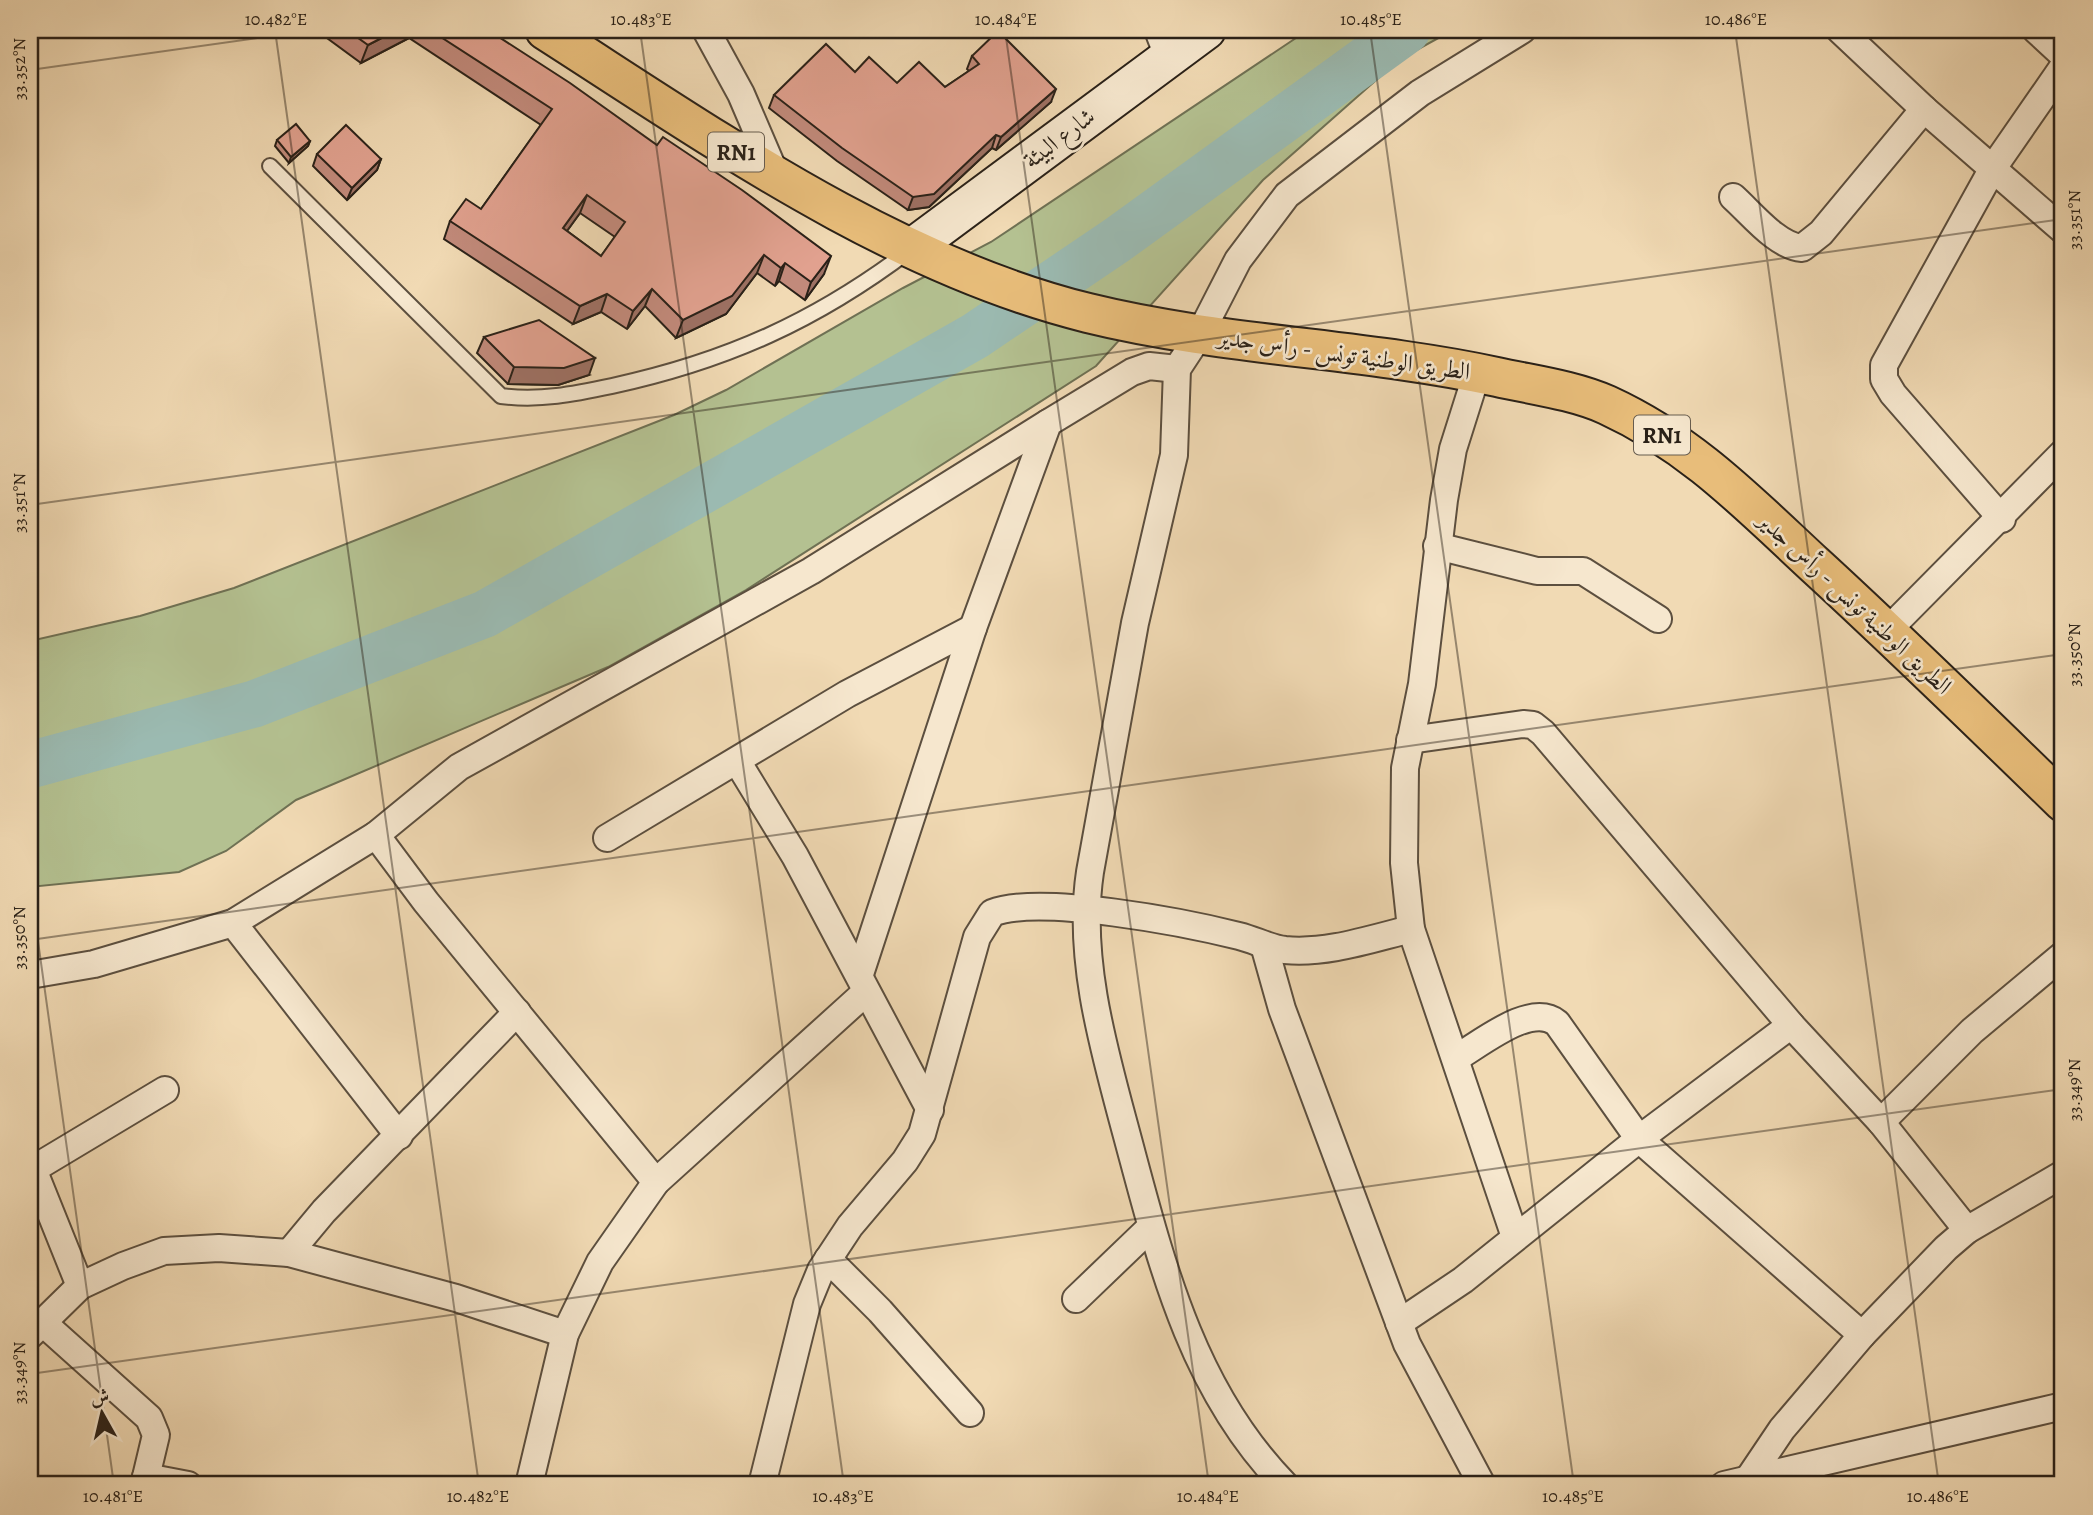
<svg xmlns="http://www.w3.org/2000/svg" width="2093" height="1515" font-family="Alegreya,Amiri,serif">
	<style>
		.green { fill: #b4c191; stroke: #6f7154; stroke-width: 2 }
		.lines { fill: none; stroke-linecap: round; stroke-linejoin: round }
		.river { stroke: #9bbab1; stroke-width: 47 }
		.lane-casing { stroke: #5c4f3f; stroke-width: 18 }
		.street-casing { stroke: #5c4f3f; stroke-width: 30 }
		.secondary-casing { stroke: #2a2118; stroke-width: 42 }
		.primary-casing { stroke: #2a2118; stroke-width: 42 }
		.lane { stroke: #f6e7ce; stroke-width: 14 }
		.street { stroke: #f6e7ce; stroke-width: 26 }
		.secondary { stroke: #f6e7ce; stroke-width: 38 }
		.primary { stroke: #e8bd7a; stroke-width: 38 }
		.wall { fill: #c28a7b; stroke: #2a2118; stroke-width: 2; fill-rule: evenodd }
		.shaded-wall { fill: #9e7164; stroke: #2a2118; stroke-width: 2 }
		.building { fill: #e1a18f; stroke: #2a2118; stroke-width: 2; fill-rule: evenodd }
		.ticks { fill: none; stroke: #2a2118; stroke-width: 2; stroke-opacity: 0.45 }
		.labels { text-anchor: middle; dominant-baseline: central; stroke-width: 5; stroke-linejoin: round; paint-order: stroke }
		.shield { fill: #f6e7ce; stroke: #675c4f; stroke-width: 2 }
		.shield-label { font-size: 23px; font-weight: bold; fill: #2a2118 }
		.street-label { font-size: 24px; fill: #2a2118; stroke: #f6e7ce }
		.neatline { fill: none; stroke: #2a2118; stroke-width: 2.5 }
		.ticks-label { font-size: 18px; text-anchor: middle; fill: #2a2118 }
	</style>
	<rect width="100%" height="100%" fill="#f1dab4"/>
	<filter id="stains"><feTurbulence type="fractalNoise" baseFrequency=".00286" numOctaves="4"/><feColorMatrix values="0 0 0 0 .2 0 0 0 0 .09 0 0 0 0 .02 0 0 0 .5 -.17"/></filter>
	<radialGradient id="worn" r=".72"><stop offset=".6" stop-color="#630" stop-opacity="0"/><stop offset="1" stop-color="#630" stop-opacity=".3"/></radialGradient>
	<polygon class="green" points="1308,30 1453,30 1400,59 1263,180 1096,366 746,590 608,667 296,800 226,851 179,872 30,887 30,641 140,616 234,588 674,415 726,390 903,288 991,242"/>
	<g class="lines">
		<polyline class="river" points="30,765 254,704 485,614 975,336 1117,240 1407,30"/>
		<g class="lane-casing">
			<path id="lane" d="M270 166 501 396C540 401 574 394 612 386 727 361 816 321 910 250"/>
		</g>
		<g class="street-casing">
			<g id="street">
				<polyline points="706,30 741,94 777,178"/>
				<polyline points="1158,30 1168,56"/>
				<polyline points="1840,30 1924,109 2063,230"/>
				<polyline points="2036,30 2063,55"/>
				<path d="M1733 197C1752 214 1777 246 1802 248L1821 233 1924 109"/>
				<polyline points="1477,373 1453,449 1444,500 1422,684 1405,768 1404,863 1411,929 1515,1237"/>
				<polyline points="2002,519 1893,394 1884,379 1884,365 1993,168 2063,67"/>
				<polyline points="1437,546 1537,571 1583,571 1658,619"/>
				<polyline points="1887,631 2063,453"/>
				<polyline points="1410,740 1523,724 1533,725 1543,733 1791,1025 1881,1122 1967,1230"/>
				<polyline points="737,761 795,856 930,1110"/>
				<polyline points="376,835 426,902 656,1182"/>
				<polyline points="607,838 847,694 973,628"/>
				<polyline points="233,923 399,1136"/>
				<polyline points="1264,945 1282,1009 1407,1344 1482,1485"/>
				<polyline points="860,974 973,628 1048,423 1132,372 1149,366 1177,369"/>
				<polyline points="30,975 94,964 233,923 376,835 459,767 811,571 1048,423"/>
				<path d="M1456 1058C1482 1043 1531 1002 1557 1023L1639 1139 1862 1335"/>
				<polyline points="1881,1122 1972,1031 2063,955"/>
				<polyline points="33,1169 80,1286"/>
				<polyline points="30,1171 165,1090"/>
				<polyline points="289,1253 324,1211 517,1012"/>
				<polyline points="828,1259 880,1311 970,1413"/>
				<polyline points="1076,1299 1151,1227"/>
				<polyline points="42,1322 149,1418 156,1435 146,1477"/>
				<polyline points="1399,1323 1463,1280 1639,1139 1791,1025"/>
				<polyline points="30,1335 80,1286 123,1266 164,1251 219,1248 289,1253 456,1298 565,1334"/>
				<polyline points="144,1485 146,1477 188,1485"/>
				<polyline points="529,1485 565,1334 600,1262 656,1182 866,992"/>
				<path d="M762 1485 807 1304 821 1270 850 1226 905 1161 922 1134 977 937 992 913C1040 894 1187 923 1239 936 1255 940 1269 948 1285 950 1327 954 1370 939 1411 929"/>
				<path d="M1285 1485C1190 1388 1160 1258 1126 1132 1104 1050 1077 958 1090 872L1135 623 1174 455 1177 369 1200 334 1238 260 1287 195 1420 93 1522 30"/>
				<polyline points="1724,1485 2063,1406"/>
				<polyline points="1755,1485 1749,1478 1782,1429 1862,1335 1946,1248 1967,1230 2063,1174"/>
			</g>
		</g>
		<g class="secondary-casing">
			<polyline id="secondary" points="912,248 1206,30"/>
		</g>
		<g class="primary-casing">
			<path id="primary" d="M545 30C712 137 893 265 1088 313 1222 346 1362 348 1497 377 1533 385 1573 390 1607 405 1692 444 1748 503 1815 565 1899 642 1981 722 2063 802"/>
		</g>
		<use href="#lane" class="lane"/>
		<use href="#street" class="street"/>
		<use href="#secondary" class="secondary"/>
		<use href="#primary" class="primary"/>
	</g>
	<g class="wall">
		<path d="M316 30H488L824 274 805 300 779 281 775 286 757 273 726 314 676 338 645 306 627 329 601 312 573 324 444 239 450 221 481 209 541 125 409 38 361 63ZM580 213 615 237 601 256 567 231Z"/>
		<polygon points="972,56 1051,102 996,150 992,148 929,207 908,210 837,161 769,108 774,95 855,72 897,83 945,87 969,71 967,69"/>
		<polygon points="277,140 310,141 308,146 289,163 275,146"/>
		<polygon points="317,154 381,159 377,170 347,200 313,166"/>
		<polygon points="484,337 589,375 558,385 508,384 477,353"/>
	</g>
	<g class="shaded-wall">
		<polygon points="397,30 412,30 409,38 361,63 368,45"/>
		<polygon points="1056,89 1051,102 996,150 1001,137"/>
		<polygon points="996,135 992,148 929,207 908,210 913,197"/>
		<polygon points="310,141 308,146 289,163 291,157"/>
		<polygon points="381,159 377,170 347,200 352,188"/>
		<polygon points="587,195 580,213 556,246 563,228"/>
		<polygon points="764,255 757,273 726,314 676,338 683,320"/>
		<polygon points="831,256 824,274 805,300 811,282"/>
		<polygon points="785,263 779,281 775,286 781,268"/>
		<polygon points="652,289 645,306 627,329 633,311"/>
		<polygon points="607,294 601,312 573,324 580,306"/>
		<polygon points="595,358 589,375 558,385 508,384 514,367"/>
	</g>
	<g class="building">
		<polygon points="347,30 397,30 368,45"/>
		<path d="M430 30H488L570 83 657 145 663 137 742 190 831 256 811 282 785 263 781 268 764 255 732 296 683 320 652 289 633 311 607 294 580 306 450 221 466 199 481 209 552 109ZM587 195 625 222 601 256 563 228Z"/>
		<polygon points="998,31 1056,89 1001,137 996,135 934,194 913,197 842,148 774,95 826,44 855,72 869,57 897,83 919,62 945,87 979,64 972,56"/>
		<polygon points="296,124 310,141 291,157 277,140"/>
		<polygon points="346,125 381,159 352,188 317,154"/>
		<polygon points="539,320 595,358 564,368 514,367 484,337"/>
	</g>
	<path class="ticks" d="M275 30 479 1485M640 30 844 1485M1005 30 1209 1485M1370 30 1574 1485M1735 30 1939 1485M30 70 314 30M30 505 2063 219M30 884 114 1485M30 940 2063 654M30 1374 2063 1089"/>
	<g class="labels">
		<g class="shield">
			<rect x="708" y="132.5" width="56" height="39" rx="5"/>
			<rect x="1634" y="415.5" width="56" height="39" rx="5"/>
		</g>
		<g class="shield-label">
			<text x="736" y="152">RN1</text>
			<text x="1662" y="435">RN1</text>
		</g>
		<g class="street-label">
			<text transform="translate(1059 138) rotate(-37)">شارع البيئة</text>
			<text transform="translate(1344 354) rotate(8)">الطريق الوطنية تونس - رأس جدير</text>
			<text transform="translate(1855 603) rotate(43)">الطريق الوطنية تونس - رأس جدير</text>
		</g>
	</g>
	<rect width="2093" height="1515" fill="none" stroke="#f1dab4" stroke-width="77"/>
	<g transform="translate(102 1413) rotate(352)" stroke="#f6e7ce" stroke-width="5" paint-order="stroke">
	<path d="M0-5L12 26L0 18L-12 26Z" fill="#2a2118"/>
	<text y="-10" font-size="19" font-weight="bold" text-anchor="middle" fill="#2a2118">ش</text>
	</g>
	<rect x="38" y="38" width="2016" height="1438" class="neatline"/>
	<g class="ticks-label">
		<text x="276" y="25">10.482°E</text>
		<text x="641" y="25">10.483°E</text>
		<text x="1006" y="25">10.484°E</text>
		<text x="1371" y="25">10.485°E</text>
		<text x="1736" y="25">10.486°E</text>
		<text transform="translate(19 69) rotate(-90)" y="6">33.352°N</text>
		<text transform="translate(2074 220) rotate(-90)" y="6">33.351°N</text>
		<text transform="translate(19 503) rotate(-90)" y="6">33.351°N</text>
		<text transform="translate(2074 655) rotate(-90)" y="6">33.350°N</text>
		<text transform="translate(19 938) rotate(-90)" y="6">33.350°N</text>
		<text transform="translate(2074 1090) rotate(-90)" y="6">33.349°N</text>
		<text transform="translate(19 1373) rotate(-90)" y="6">33.349°N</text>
		<text x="113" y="1502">10.481°E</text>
		<text x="478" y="1502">10.482°E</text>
		<text x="843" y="1502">10.483°E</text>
		<text x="1208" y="1502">10.484°E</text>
		<text x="1573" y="1502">10.485°E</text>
		<text x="1938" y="1502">10.486°E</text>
	</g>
	<rect width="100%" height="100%" filter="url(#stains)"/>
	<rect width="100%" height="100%" fill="url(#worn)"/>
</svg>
